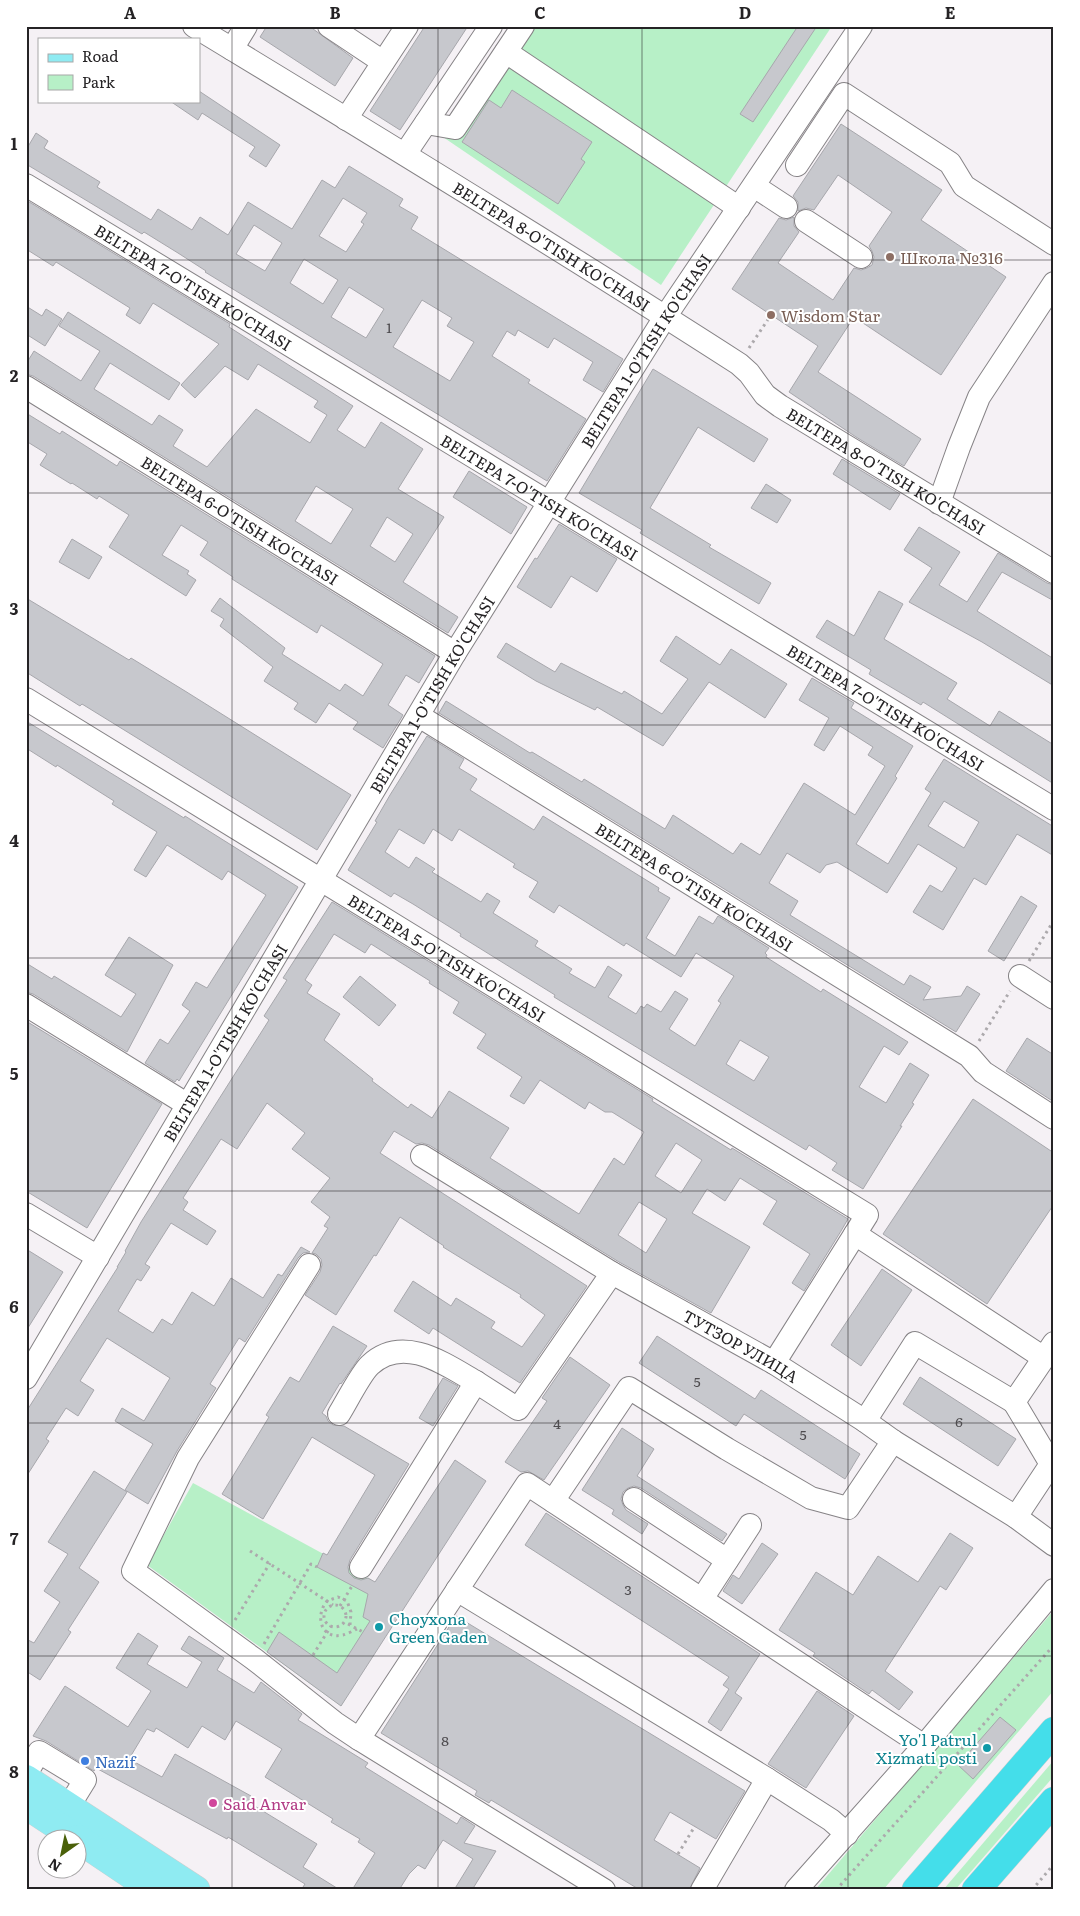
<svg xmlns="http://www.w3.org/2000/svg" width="1080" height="1916" font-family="Literata,serif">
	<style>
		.green { fill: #b7f0c7 }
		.building { fill: #c7c8cd; stroke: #a7a7ac; fill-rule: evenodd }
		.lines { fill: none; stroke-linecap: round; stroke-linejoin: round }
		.minor-casing { stroke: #868386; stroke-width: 24 }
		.major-casing { stroke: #cfcfcf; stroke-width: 29 }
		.highway-casing { stroke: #cfcfcf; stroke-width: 29 }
		.path { stroke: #aca9ac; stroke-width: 3; stroke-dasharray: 2.5 4; stroke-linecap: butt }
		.minor { stroke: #fff; stroke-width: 22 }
		.major { stroke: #8febf2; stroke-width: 28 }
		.highway { stroke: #44deea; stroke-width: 28 }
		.grid { fill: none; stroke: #252325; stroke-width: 1; stroke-opacity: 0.55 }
		.education-dot { fill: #8d6e63; stroke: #fff; stroke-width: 2 }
		.culture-dot { fill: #0f9aa8; stroke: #fff; stroke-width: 2 }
		.shop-dot { fill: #3f7fe0; stroke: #fff; stroke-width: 2 }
		.hotel-dot { fill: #d1479c; stroke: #fff; stroke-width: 2 }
		.labels { text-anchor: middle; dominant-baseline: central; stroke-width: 4; stroke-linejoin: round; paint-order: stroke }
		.number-label { font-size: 14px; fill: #4e4c4f }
		.street-label { font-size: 16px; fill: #252325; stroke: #fff }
		.education-label { font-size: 16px; fill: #785e54; stroke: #fff; text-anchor: start }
		.culture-label { font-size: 16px; fill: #0d838f; stroke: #fff; text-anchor: start }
		.shop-label { font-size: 16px; fill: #366cbe; stroke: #fff; text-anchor: start }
		.hotel-label { font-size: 16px; fill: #b23c85; stroke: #fff; text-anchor: start }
		.neatline { fill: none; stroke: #252325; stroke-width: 2 }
		.grid-label { font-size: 16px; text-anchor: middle; font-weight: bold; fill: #252325 }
	</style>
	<rect width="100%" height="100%" fill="#f5f1f5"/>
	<g class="green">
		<polygon points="512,26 832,26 661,285 440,135"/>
		<polygon points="193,1483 408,1600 341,1706 147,1565"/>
		<polygon points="1054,1610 1054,1690 883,1890 815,1890"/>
		<polygon points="1054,1760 1054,1776 955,1890 943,1890"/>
	</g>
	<g class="building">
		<polygon points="267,26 309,26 353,58 335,86 260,37"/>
		<polygon points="425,26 468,26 400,130 370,111"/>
		<polygon points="798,26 817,26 753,122 740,114"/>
		<polygon points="512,90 592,142 581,159 585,162 558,204 462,142 489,100 501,108"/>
		<polygon points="199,91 280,145 266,167 249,156 255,147 202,113 198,120 170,101 199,101"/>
		<polygon points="841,124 942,190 921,220 1006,277 941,375 854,317 818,372 921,439 904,466 856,437 789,392 818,346 732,289 779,218 786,220 794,217 794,226 799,232 778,263 833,300 854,268 861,270 867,268 872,265 874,257 872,251 869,246 892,212 838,175 814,210 806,208 798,211 798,202 793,196"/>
		<path d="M36 133 48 141 44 148 100 182 97 187 151 220 158 209 192 230 200 217 228 235 248 202 292 229 322 180 335 188 349 166 403 199 399 206 418 217 411 229 623 359 603 392 583 380 593 362 554 338 548 348 518 330 515 336 507 331 492 356 530 380 528 383 586 419 547 481 205 272 206 271 178 253 144 232 142 234 26 164V150ZM343 198 367 213 361 222 364 224 346 252 319 236ZM254 225 282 243 265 271 236 254ZM304 259 338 280 323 304 290 283ZM349 287 384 309 366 338 331 317ZM422 300 452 318 447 326 474 342 450 381 393 347Z"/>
		<path d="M26 200 230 324 229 327 353 406 337 430 365 448 381 422 423 449 398 489 444 517 403 582 458 617 448 633 33 376 26 374V364L34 351 81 381 100 351 59 326 68 312 180 383 169 400 110 363 94 389 152 425 159 415 183 430 173 446 207 467 256 409 310 443 327 415 314 407 318 401 258 364 248 380 225 366 195 398 181 385 219 344 153 303 140 324 126 315 130 308 56 262 53 266 26 249ZM316 486 353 509 331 544 295 521ZM387 517 413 534 395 562 370 546Z"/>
		<polygon points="26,306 42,316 46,309 62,319 45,346 26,334"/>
		<polygon points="653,369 768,439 754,462 698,427 650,508 711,545 709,547 771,583 759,604 640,533 642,530 579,493"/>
		<polygon points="26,413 60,434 62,431 117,466 120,461 435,656 419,683 406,675 388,705 403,715 383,748 353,729 358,722 329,703 316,723 294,709 298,703 264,681 273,667 220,626 224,619 211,611 220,598 285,648 282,654 340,691 345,684 363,696 383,664 321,625 317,633 232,579 233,577 200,555 208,542 181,525 162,555 189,571 187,574 196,580 186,596 109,547 129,515 99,496 97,499 72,483 71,484 40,465 47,454 26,441"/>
		<polygon points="842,459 900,494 890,510 833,474"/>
		<polygon points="469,471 527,507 511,534 453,497"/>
		<polygon points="766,484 791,500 777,523 751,508"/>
		<polygon points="559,524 617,559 597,592 571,576 551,608 517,587 535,558 537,559"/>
		<polygon points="919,527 960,552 939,585 967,602 998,553 1047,583 1054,585 1054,601 1002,572 977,611 1054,659 1054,686 982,642 909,602 932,568 904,550"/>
		<polygon points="72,539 102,557 89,579 59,562"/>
		<polygon points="879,591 903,604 884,639 957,683 947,699 990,726 999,711 1054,745 1054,784 923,702 921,705 869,674 871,670 816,637 827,620 854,636"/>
		<polygon points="26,598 129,660 131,658 185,691 351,795 317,850 142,741 82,704 80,706 26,672"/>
		<polygon points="676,636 720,665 731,649 787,684 765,718 709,682 663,746 597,707 595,710 536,681 497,657 506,643 555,672 561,663 622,694 624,691 662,714 688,679 660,661"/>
		<path d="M812 678 854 703 851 708 913 746 895 776 897 778 856 844 888 864 931 793 925 789 944 759 1054 827V856L1017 834 986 885 974 878 943 930 913 912 930 885 942 892 957 868 918 844 887 893 837 862 826 865 820 873 787 853 769 883 798 901 790 915 904 985 910 975 931 987 923 1000 961 996 967 986 980 994 956 1032 439 713 446 701 530 753 532 752 582 782 584 779 665 829 673 815 733 854 741 843 760 855 804 783 855 815 885 766 868 755 873 747 840 726 824 751 814 745 829 718 799 700ZM944 801 979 822 964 848 928 826Z"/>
		<polygon points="26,721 184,818 185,816 298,887 179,1081 177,1079 175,1082 145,1063 160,1039 168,1044 190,1011 182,1005 196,982 207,988 266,895 228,871 222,880 167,845 146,877 134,870 157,832 112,804 114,801 57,765 56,767 26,748"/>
		<path d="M427 736 464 759 459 768 477 779 470 790 534 830 543 816 659 888 658 891 670 898 646 938 675 956 699 916 713 924 718 916 769 948 765 953 767 955 766 957 821 992 823 989 908 1042 899 1055 884 1046 859 1087 886 1103 910 1063 929 1075 912 1103 914 1104 900 1126H902L863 1189 832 1170 837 1163 809 1145 806 1150 554 997 555 995 460 936 461 934 413 904 394 893 391 897 348 870 377 822 375 821 390 795ZM399 829 424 844 433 829 452 841 459 829 515 864 513 867 538 882 529 897 554 913 559 905 624 946 626 943 681 977 696 953 734 976 718 1001 721 1003 695 1046 669 1029 688 999 675 991 661 1012 647 1004 644 1008 641 1006 636 1014 608 997 622 975 608 966 595 988 569 973 572 969 535 946 538 941 493 913 500 901 487 893 481 902 432 872 435 869 416 857 409 868 385 852ZM740 1040 769 1057 754 1081 726 1064Z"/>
		<polygon points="1021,896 1037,906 1004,961 988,951"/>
		<path d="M332 902 653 1099 652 1101 731 1150 732 1148 848 1219 841 1231 804 1291 792 1283 810 1254 763 1224 777 1201 740 1178 725 1201 707 1189 692 1213 750 1247 711 1313 619 1262 429 1145 422 1143 416 1144 394 1131 380 1153 587 1286 520 1383 433 1328 429 1334 394 1311 413 1281 451 1306 456 1298 495 1322 491 1328 522 1347 545 1315 520 1297 521 1295 443 1247 444 1246 400 1217 376 1256 374 1255 336 1315 305 1295 320 1272 322 1265 321 1259 316 1254 312 1253 328 1228 324 1226 330 1217 311 1202 330 1178 292 1149 305 1133 267 1103 237 1149 221 1139 183 1198 188 1202 183 1210 216 1231 207 1245 171 1223 145 1264 150 1267 141 1281 137 1279 118 1311 153 1333 162 1319 172 1325 192 1292 214 1306 231 1278 263 1298 278 1274 282 1276 301 1247 310 1252 303 1253 298 1258 245 1342 239 1338 210 1384 216 1388 177 1451 148 1504 125 1490 153 1444 115 1421 122 1408 144 1421 170 1378 107 1338 80 1381 94 1390 78 1416 66 1408 46 1439 49 1441 26 1477V1412L118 1267H117L126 1252 125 1251 141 1222 269 1020 264 1016 287 980 283 978ZM334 934 365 953 371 944 430 981 429 983 459 1002 453 1013 486 1034 477 1048 522 1077 510 1096 524 1104 540 1080 585 1109 589 1102 605 1112H612L644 1132 624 1165 614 1158 579 1214 490 1158 509 1128 449 1091 432 1118 411 1104 408 1108 372 1081 373 1079 324 1040 340 1014 307 993 312 985 305 980ZM676 1143 702 1160 681 1193 655 1176ZM639 1202 667 1219 646 1253 618 1235Z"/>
		<polygon points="129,937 173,965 127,1052 33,994 26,992 26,963 52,979 54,976 121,1017 136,994 105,975"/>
		<polygon points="360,976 396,1005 379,1026 343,997"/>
		<polygon points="26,1021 162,1104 87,1228 26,1191"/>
		<polygon points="1027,1038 1054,1055 1054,1102 1006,1071"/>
		<polygon points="973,1099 1054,1153 1054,1204 987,1304 883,1234"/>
		<polygon points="26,1249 63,1272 26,1331"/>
		<polygon points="882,1269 912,1290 861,1366 831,1345"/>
		<polygon points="333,1326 367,1346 341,1384 340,1383 322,1413 326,1416 328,1421 333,1425 344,1426 409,1464 350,1560 348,1567 349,1573 354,1578 361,1580 368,1578 375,1582 455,1460 486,1481 341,1706 267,1652 279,1632 337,1673 370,1621 363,1617 368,1594 317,1567 323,1553 327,1555 375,1475 312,1437 263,1519 222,1494 269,1417 266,1415 290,1377 299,1382"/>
		<polygon points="657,1336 755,1399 761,1390 860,1454 845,1479 744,1414 736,1426 639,1363"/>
		<polygon points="570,1357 610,1385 544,1480 528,1471 521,1472 505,1462 547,1401 542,1398"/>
		<polygon points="920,1377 1016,1439 998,1466 903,1404"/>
		<polygon points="443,1378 458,1386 433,1426 419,1418"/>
		<polygon points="622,1428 654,1449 637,1476 727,1534 722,1541 641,1488 634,1486 628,1488 623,1492 621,1499 623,1505 626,1510 648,1524 642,1534 612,1514 614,1510 582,1490"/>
		<polygon points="94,1471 127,1492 79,1568 99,1582 68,1630 71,1632 40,1680 26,1671 26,1639 34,1643 60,1602 44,1591 68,1554 48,1542"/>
		<polygon points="546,1513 760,1654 735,1693 742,1698 721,1731 708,1722 729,1689 723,1685 729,1677 525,1545"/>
		<polygon points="950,1533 973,1548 946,1590 940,1586 885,1671 913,1692 899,1710 872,1690 869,1694 832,1669 813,1656 815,1653 779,1630 816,1572 853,1595 878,1556 918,1582"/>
		<polygon points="762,1543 778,1554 742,1604 723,1591 733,1575 739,1579"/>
		<polygon points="456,1616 745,1791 716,1839 670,1812 654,1840 700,1868 689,1890 640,1890 491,1800 489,1803 475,1795 477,1791 381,1733"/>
		<polygon points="138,1633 158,1646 147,1664 187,1688 202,1662 181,1649 189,1636 224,1658 217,1670 254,1693 261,1682 302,1714 298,1720 368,1763 365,1767 457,1824 461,1817 475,1826 464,1843 496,1851 472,1890 454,1890 473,1859 443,1840 425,1869 418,1865 409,1874 399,1890 352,1890 375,1853 358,1842 360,1839 331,1822 333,1819 265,1777 282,1749 236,1721 225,1740 202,1726 188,1748 156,1728 154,1732 147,1729 129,1759 162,1777 175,1754 251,1796 248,1802 317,1844 303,1867 340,1890 301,1890 305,1884 228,1837 227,1839 96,1768 94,1771 46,1741 33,1736 65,1686 128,1727 151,1691 116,1668"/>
		<polygon points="817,1691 854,1716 806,1788 768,1764"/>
		<polygon points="1000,1717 1016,1730 973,1779 958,1765"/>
	</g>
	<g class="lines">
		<g class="minor-casing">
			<g id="minor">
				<path id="s1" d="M194 26C377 137 559 248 739 364L749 373 765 395 780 406 1054 572"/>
				<polyline points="329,26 383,62"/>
				<polyline points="232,49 246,26"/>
				<polyline points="506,52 739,208"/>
				<polyline points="346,119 407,26"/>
				<polyline points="426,123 455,128 523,26"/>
				<polyline points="405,154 491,26"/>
				<polyline points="797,165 844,94 950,163 964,186 1054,244"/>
				<path id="s2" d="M26 185 1054 809"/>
				<polyline points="754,186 786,207"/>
				<polyline points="806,221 861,257"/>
				<path id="s3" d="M26 387 455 653"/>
				<polyline points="939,503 959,447 979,397 1054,283"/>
				<path id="s4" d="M26 699 867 1215 774 1363"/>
				<path id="s5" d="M419 716 969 1056 983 1072 1054 1118"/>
				<polyline points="1020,976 1054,998"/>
				<polyline points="26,1005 188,1105"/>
				<path id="s6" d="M422 1156 612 1273 774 1363 865 1421 893 1441 1016 1517 1054 1545"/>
				<polyline points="26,1214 98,1257"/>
				<polyline points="855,1234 1044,1358"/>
				<polyline points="309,1265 188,1458 133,1571 254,1659 335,1723 359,1739 604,1890"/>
				<path id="s7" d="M26 1378 455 653 665 317 861 26"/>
				<path d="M339 1414C346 1403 361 1373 370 1365 403 1334 445 1364 476 1382"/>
				<polyline points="865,1421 915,1343 1014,1402"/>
				<polyline points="634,1499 727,1560"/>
				<polyline points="553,1501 629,1388 727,1449 811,1498 848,1508 893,1441"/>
				<polyline points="1016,1517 1051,1464 1014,1402 1054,1343"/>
				<polyline points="361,1567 476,1382 518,1409 612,1273"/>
				<polyline points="457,1590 767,1779 831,1820 847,1834"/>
				<polyline points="702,1599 750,1525"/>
				<polyline points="359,1739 527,1484 924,1746"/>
				<polyline points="26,1774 39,1752 85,1780 69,1806"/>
				<polyline points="702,1890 767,1779"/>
				<polyline points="796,1890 924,1746 1054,1590"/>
			</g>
		</g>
		<g class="major-casing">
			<g id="major">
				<polyline points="26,1779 196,1890"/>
				<polyline points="26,1805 76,1838"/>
				<polyline points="78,1839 154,1890"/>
			</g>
		</g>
		<g class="highway-casing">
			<g id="highway">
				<polyline points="916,1890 1054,1731"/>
				<polyline points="976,1890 1054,1801"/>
			</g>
		</g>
		<g class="path">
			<polyline points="749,348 771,315"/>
			<polyline points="1029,961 1054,920"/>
			<polyline points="979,1041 1010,991"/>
			<polyline points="250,1551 333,1605"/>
			<circle cx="335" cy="1616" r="11"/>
			<polyline points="340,1606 352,1586"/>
			<polyline points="235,1620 270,1563"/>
			<polyline points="348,1624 363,1632"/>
			<path d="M350 1625 351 1612 347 1601 338 1597 327 1601C315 1615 320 1640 343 1635 347 1634 353 1631 357 1629"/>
			<polyline points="264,1644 311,1564 317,1567"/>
			<polyline points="313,1655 331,1626"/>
			<polyline points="678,1854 695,1826"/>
			<polyline points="836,1890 1054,1645"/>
			<polyline points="1032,1890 1054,1864"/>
		</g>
		<use href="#minor" class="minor"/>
		<use href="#major" class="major"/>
		<use href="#highway" class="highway"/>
	</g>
	<path class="grid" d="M232 26V1890M438 26V1890M642 26V1890M848 26V1890M26 260H1054M26 493H1054M26 725H1054M26 958H1054M26 1191H1054M26 1423H1054M26 1656H1054"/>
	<g class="education-dot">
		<circle cx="890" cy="257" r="5"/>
		<circle cx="771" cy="315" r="5"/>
	</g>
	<g class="culture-dot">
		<circle cx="379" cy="1627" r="5"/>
		<circle cx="987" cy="1748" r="5"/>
	</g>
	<circle class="shop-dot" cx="85" cy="1761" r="5"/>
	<circle class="hotel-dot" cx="213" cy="1803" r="5"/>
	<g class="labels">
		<g class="number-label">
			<text x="389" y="327">1</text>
			<text x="697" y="1381">5</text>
			<text x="959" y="1421">6</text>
			<text x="557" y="1423">4</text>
			<text x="803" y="1434">5</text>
			<text x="628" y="1589">3</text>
			<text x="445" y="1740">8</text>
		</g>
		<g class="street-label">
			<text stroke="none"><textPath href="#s1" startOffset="420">BELTEPA 8-O'TISH KO'CHASI</textPath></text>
			<text stroke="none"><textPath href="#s2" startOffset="196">BELTEPA 7-O'TISH KO'CHASI</textPath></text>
			<text stroke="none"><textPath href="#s7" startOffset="1200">BELTEPA 1-O'TISH KO'CHASI</textPath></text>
			<text stroke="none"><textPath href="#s1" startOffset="825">BELTEPA 8-O'TISH KO'CHASI</textPath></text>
			<text stroke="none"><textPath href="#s2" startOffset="601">BELTEPA 7-O'TISH KO'CHASI</textPath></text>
			<text stroke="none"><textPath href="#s3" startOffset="252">BELTEPA 6-O'TISH KO'CHASI</textPath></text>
			<text stroke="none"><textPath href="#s7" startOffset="795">BELTEPA 1-O'TISH KO'CHASI</textPath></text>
			<text stroke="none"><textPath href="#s2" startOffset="1006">BELTEPA 7-O'TISH KO'CHASI</textPath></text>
			<text stroke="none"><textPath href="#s5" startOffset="324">BELTEPA 6-O'TISH KO'CHASI</textPath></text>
			<text stroke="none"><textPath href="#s4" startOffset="494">BELTEPA 5-O'TISH KO'CHASI</textPath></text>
			<text stroke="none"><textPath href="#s7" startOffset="390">BELTEPA 1-O'TISH KO'CHASI</textPath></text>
			<text stroke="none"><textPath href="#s6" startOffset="371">ТУТЗОР УЛИЦА</textPath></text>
		</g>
		<g class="education-label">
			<text x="900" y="257">Школа №316</text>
			<text x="781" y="315">Wisdom Star</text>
		</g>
		<g class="culture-label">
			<text x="389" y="1618">Choyxona<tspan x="389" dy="18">Green Gaden</tspan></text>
			<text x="977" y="1739" text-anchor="end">Yo'l Patrul<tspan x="977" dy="18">Xizmati posti</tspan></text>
		</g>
		<g class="shop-label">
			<text x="95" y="1761">Nazif</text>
		</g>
		<g class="hotel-label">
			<text x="223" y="1803">Said Anvar</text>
		</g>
	</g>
	<rect width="1080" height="1916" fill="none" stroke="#ffffff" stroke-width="55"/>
	<rect x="38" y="38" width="162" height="65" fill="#ffffff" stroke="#a8a7a8"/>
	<rect x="48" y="54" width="25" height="8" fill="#8febf2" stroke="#a8a7a8"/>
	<text x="82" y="62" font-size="15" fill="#252325">Road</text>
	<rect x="48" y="75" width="25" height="15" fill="#b7f0c7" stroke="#a8a7a8"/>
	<text x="82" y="88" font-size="15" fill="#252325">Park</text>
	<g transform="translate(62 1854) rotate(213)"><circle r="24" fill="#ffffff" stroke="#a8a7a8"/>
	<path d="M0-4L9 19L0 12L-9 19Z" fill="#4a6009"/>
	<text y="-8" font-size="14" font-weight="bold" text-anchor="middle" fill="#252325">N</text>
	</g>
	<rect x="28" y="28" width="1024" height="1860" class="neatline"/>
	<g class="grid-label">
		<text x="130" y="19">A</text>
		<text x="335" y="19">B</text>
		<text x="540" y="19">C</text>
		<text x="745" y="19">D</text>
		<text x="950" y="19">E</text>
		<text x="14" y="150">1</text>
		<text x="14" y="382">2</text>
		<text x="14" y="615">3</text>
		<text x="14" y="847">4</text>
		<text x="14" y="1080">5</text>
		<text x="14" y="1313">6</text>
		<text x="14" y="1545">7</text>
		<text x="14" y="1778">8</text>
	</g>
</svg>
